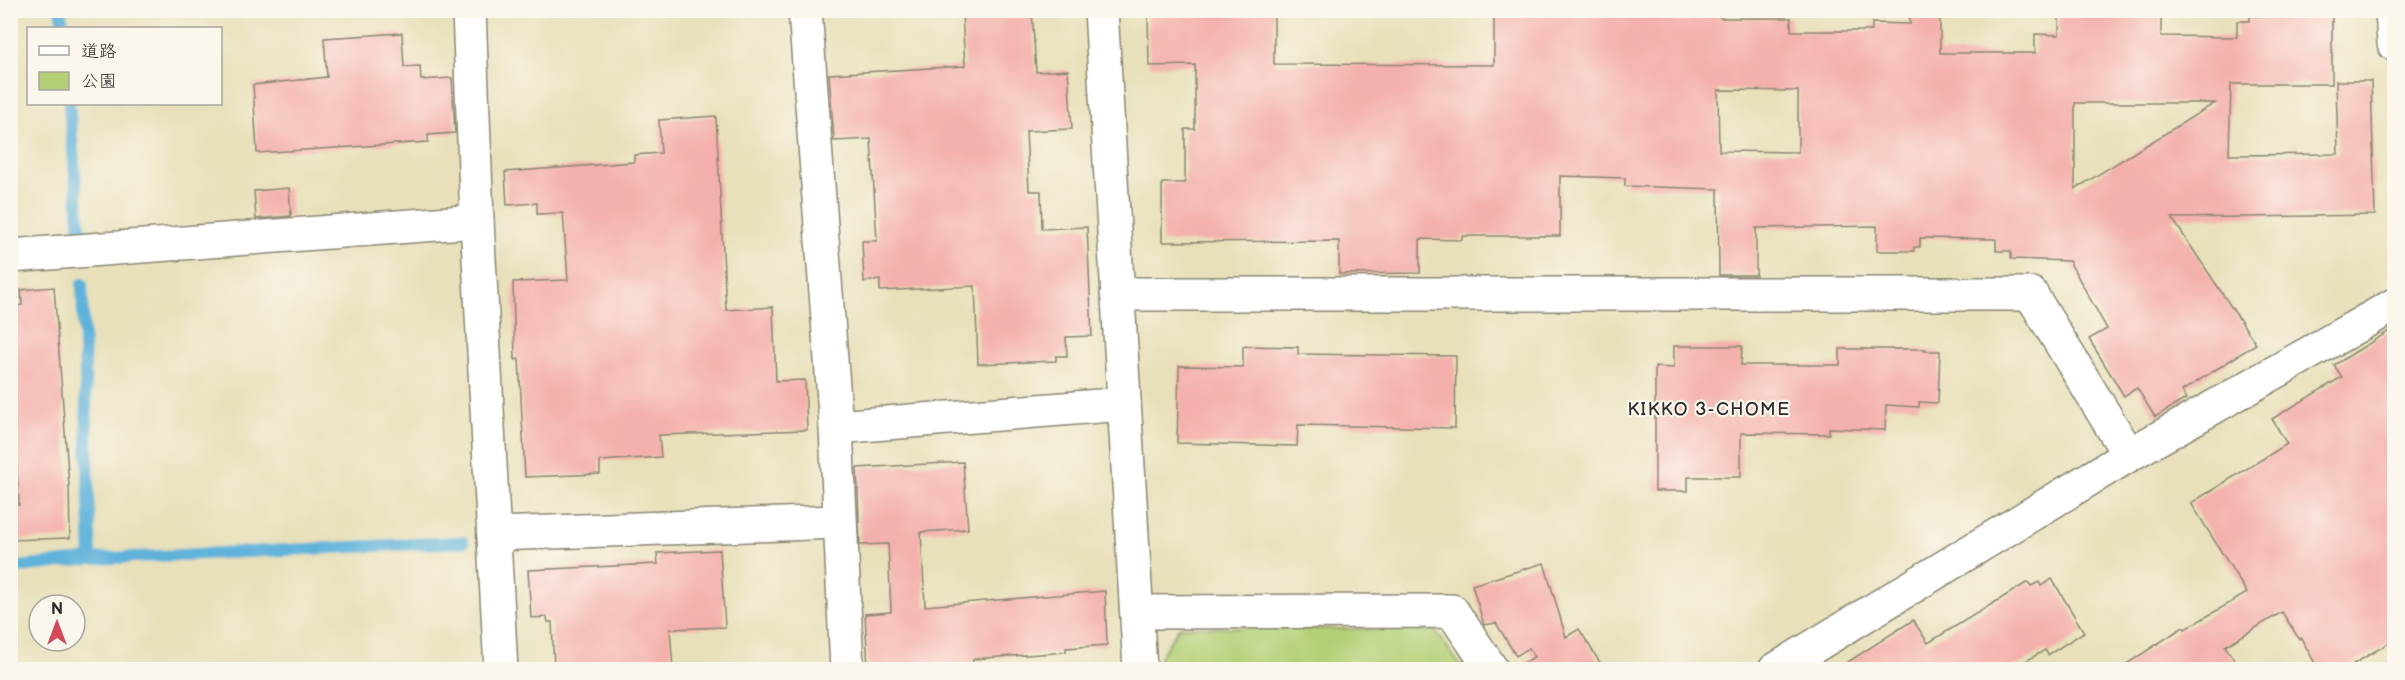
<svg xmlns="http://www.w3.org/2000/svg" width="2405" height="680" font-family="'Balsamiq Sans','Klee One',sans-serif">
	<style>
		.green { fill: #b4d077; stroke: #707e51; stroke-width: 1.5 }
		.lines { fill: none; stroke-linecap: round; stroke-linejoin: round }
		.stream { stroke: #5eb2da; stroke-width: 12 }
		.building { fill: #f4b0ac; fill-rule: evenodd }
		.minor-casing { stroke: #8a8672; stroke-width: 36 }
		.minor { stroke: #fff; stroke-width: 33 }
		.labels { text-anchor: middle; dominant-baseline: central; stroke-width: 4.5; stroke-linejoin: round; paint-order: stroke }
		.neighbourhood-label { font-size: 18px; letter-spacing: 1.5px; fill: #2b2b2b; stroke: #fbf7ec }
	</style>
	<rect width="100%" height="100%" fill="#fbf7ec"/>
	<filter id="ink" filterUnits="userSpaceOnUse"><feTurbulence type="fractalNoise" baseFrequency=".0167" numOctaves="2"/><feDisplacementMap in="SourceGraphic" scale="12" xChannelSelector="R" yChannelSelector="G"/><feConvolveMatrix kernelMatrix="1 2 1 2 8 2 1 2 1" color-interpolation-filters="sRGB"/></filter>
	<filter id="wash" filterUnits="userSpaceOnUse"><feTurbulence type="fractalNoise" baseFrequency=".008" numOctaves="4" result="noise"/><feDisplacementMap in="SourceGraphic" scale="24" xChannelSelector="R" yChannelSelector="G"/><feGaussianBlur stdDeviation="1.35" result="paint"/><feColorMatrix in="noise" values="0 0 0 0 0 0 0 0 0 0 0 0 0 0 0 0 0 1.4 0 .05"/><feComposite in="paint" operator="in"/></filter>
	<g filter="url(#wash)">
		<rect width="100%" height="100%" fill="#e8e0ba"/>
		<polygon class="green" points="1179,627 1435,630 1463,669 1160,670 1160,657"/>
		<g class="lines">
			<g class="stream">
				<polyline points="61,10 63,28"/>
				<polyline points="69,104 80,231"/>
				<polyline points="82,284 91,559"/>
				<polyline points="10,568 91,559 463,542"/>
			</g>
		</g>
		<g id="blocks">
			<g class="building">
				<polygon points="982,10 1032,10 1036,72 1068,70 1072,129 1026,131 1029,191 1041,191 1042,229 1087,227 1092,336 1066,337 1067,356 1056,356 1056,361 978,364 975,286 880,291 880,280 864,282 862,241 877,241 871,139 834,141 829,74 965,66 962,13"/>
				<path d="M1240 10H1274V64L1494 65V11L1720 10V18H1791V31H1872V23L1910 24 1909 11H1940V53H2035V34L2059 35V10H2161V36L2237 37V21H2250V16H2332V84H2231L2229 155 2338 154 2336 81H2371L2375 215 2172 218 2256 344 2182 391 2186 399 2155 417 2137 388 2124 396 2089 339 2107 329 2069 261 2011 259V251H1996V239L1920 238V247H1914V251H1877V226L1756 228V275H1719L1718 189 1625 186V178L1560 176V236H1462V240L1420 239V273L1339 274V241L1162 242V183H1185V129H1195V65L1149 66 1148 13ZM1718 90 1798 91V152L1719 151ZM2075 103H2215L2075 189Z"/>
				<polygon points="402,33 404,67 420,66 421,80 452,78 455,133 428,135 428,142 257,153 253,85 327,77 324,38"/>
				<polygon points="716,116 726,310 773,307 776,381 805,380 807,430 659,435 661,457 600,461 600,474 525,477 519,359 515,360 513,282 568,280 563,213 537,214 537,203 507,205 505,172 634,162 634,155 661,153 659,120"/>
				<polygon points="289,188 291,216 256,219 254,191"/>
				<polygon points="54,287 69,485 70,538 10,540 10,506 19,505 14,415 10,416 10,306 22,305 21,290"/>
				<polygon points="2394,328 2394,640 2345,669 2318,669 2301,638 2299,639 2282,612 2225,646 2240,669 2119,669 2183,627 2185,629 2247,593 2191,503 2287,444 2272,419 2342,377 2334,365"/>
				<polygon points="1243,346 1298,347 1298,354 1456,356 1455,428 1298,425 1297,446 1177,443 1179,366 1243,367"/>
				<polygon points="1674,346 1742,346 1741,365 1840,365 1840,349 1926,349 1925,351 1940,351 1938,403 1919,402 1919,407 1886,405 1885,430 1829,428 1829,434 1741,433 1741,477 1688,477 1688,491 1655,491 1655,367 1674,368"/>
				<polygon points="963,462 968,529 921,532 925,606 1105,591 1107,645 1066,648 1066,652 973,659 973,669 868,669 865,614 891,612 888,544 860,545 857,468"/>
				<polygon points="720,550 725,627 670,629 673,669 554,669 552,622 548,622 547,617 531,618 528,570 658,564 657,553"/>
				<polygon points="1544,563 1566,637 1579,629 1604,669 1514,669 1534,657 1529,648 1516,656 1496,623 1484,625 1472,585"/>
				<polygon points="2052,579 2084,632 2048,655 2045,650 2012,669 1837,669 1913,620 1928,643 2028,582 2031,586 2039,582 2041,586"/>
			</g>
		</g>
	</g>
	<g filter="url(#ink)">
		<use href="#blocks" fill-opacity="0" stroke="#8a8672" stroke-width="1.5"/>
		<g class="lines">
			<g class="minor-casing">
				<g id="minor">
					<polyline points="469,10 477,221 501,670"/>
					<polyline points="805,10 836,427 847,670"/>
					<polyline points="1101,10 1140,670"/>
					<polyline points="2392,10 2394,44"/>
					<polyline points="10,256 477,221"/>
					<polyline points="1117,294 2031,294 2129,455"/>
					<polyline points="836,427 1124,404"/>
					<polyline points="494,534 838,522"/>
					<polyline points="1137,612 1452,611 1492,670"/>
					<polyline points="1775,670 2129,455 2394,305"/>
				</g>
			</g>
			<use href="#minor" class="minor"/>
		</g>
	</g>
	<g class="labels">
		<g class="neighbourhood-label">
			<text x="1709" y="409">KIKKO 3-CHOME</text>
		</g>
	</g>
	<rect width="2405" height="680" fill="none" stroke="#fbf7ec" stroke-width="36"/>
	<rect x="27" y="27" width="195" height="78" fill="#fbf7ec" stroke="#a8a59f" stroke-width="1.5"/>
	<rect x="39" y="46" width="30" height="9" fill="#ffffff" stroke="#a8a59f" stroke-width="1.5"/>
	<text x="81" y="57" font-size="18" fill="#2b2b2b">道路</text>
	<rect x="39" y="72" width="30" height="18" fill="#b4d077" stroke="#a8a59f" stroke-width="1.5"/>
	<text x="81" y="87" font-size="18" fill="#2b2b2b">公園</text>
	<g transform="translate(57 623)"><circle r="28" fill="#fbf7ec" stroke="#a8a59f" stroke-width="1.5"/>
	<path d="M0-4.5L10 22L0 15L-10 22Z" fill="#d1495b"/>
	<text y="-9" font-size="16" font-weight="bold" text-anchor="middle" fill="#2b2b2b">N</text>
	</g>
</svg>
